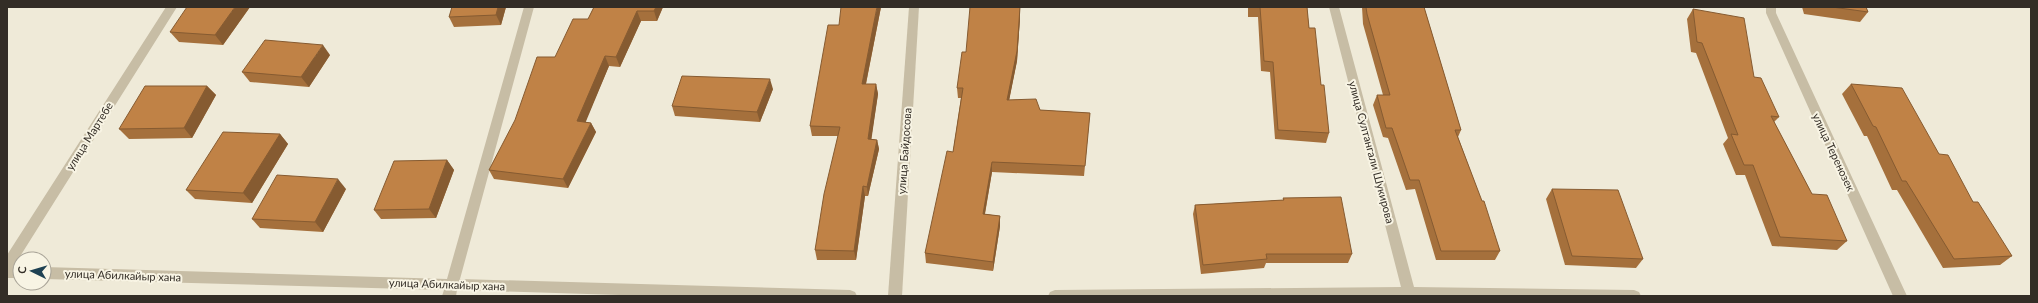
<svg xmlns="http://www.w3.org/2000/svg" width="2038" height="303" font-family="Lato,sans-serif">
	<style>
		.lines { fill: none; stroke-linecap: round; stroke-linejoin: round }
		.minor { fill: #c7bda5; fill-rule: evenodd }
		.wall { fill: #a5703c }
		.shaded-wall { fill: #865b31 }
		.building { fill: #c08246; stroke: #865b31 }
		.labels { text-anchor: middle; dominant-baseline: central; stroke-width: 4; stroke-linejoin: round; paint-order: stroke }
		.street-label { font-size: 11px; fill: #332d26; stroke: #f8f4e4 }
	</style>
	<rect width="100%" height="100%" fill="#efead8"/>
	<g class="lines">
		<g class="minor">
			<polygon points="166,7 177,7 14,266 20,266 20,278 7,278 7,255"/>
			<polygon points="524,7 534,7 460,279 850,290 855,292 857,296 651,296 457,290 456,296 442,296 444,290 44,279 44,267 447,279"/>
			<polygon points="909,7 919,7 902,296 888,296"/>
			<polygon points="1329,7 1339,7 1414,287 1634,290 1639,292 1641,296 1048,296 1050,292 1055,290 1401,287"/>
			<polygon points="1766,7 1776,7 1776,13 1907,296 1893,296 1766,13"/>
		</g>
	</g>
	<g class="wall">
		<polygon points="250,7 223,45 179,42 170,32"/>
		<polygon points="506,7 501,25 454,27 449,17"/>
		<polygon points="594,7 663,7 657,21 641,21 620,67 609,66 585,122 591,123 596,132 568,188 494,179 489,170 555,57 588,19"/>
		<polygon points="881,7 866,84 876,84 878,94 871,139 877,140 879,149 868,196 865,196 856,260 817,260 815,250 838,136 812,136 810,126"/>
		<polygon points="1020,7 1020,18 1017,61 1009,100 1040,110 1090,113 1084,176 992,172 985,214 1000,216 1000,226 993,271 926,263 925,253 953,152 961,98 958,98 957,88 966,52"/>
		<polygon points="1248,7 1307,7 1309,28 1321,85 1329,133 1326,143 1275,139 1270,72 1261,71 1258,17 1248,17"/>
		<polygon points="1362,7 1424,7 1461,130 1458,137 1500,251 1495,260 1436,260 1415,189 1406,190 1388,138 1383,137 1373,105 1377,95 1383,95 1363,24"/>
		<polygon points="1802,7 1866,7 1868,12 1860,22 1804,14"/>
		<polygon points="1693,9 1754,77 1779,117 1774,122 1812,194 1847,241 1837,250 1772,246 1745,175 1736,175 1723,144 1728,138 1696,53 1691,52 1687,19"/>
		<polygon points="330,55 309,87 250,82 242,72"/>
		<polygon points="1851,84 1939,154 2012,256 2000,265 1943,268 1897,190 1892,190 1867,136 1864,136 1842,94"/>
		<polygon points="207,86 216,95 192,138 129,139 119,129"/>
		<polygon points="773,89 760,122 675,116 672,106"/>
		<polygon points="280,134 288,144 252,203 195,199 186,190"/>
		<polygon points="447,160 454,170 436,218 381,219 374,210"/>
		<polygon points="346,189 323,232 260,228 252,219"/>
		<polygon points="1552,189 1643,259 1636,268 1565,265 1546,199"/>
		<polygon points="1283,198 1352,254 1348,263 1266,263 1264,268 1201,274 1193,214 1195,205 1283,200"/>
	</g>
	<g class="shaded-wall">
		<polygon points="235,7 250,7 223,45 215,35"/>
		<polygon points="498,7 506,7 501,25 496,15"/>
		<polygon points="656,7 663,7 657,21 654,11"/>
		<polygon points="877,7 881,7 864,93 862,84"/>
		<polygon points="1020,7 1020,18 1017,61 1007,111 1007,100"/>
		<polygon points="637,11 641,21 620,67 616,57"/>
		<polygon points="323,45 330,55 309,87 301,77"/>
		<polygon points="605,56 609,66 582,131 577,121"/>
		<polygon points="770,79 773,89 760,122 757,112"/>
		<polygon points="876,84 878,94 870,149 868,139"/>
		<polygon points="207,86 216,95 192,138 184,128"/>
		<polygon points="591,123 596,132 568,188 563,179"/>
		<polygon points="280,134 288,144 252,203 243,193"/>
		<polygon points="877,140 879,149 868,196 867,187"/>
		<polygon points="447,160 454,170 436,218 429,209"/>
		<polygon points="992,162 992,172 983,224 983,214"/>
		<polygon points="338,179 346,189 323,232 315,222"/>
		<polygon points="863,186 865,196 856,260 854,251"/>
		<polygon points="1000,216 1000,226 993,271 993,262"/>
	</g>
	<g class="building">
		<polygon points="187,7 235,7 215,35 170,32"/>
		<polygon points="452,7 498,7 496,15 449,17"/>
		<polygon points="594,7 656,7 654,11 637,11 616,57 605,56 577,121 591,123 563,179 489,170 515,120 537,57 555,57 573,19 588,19"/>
		<polygon points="841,7 877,7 862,84 876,84 868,139 877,140 867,187 863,186 854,251 815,250 824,194 840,127 810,126 828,25 839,25"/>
		<polygon points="970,7 1020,7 1017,51 1007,100 1036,99 1040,110 1090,113 1085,166 992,162 983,214 1000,216 993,262 925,253 947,151 953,152 963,88 957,88 962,52 966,52"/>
		<polygon points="1252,7 1307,7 1309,28 1315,28 1321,85 1324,85 1329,133 1278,130 1273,62 1264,61 1260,7"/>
		<polygon points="1366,7 1424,7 1461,130 1455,130 1482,201 1484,201 1500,251 1441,251 1419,180 1410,180 1392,128 1386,128 1377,95 1390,95 1367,14"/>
		<polygon points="1832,7 1866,7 1868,12"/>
		<polygon points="1693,9 1744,18 1754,77 1761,78 1779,117 1771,116 1812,194 1827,195 1847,241 1780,237 1753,165 1744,165 1731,134 1738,135 1702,43 1697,42"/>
		<polygon points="265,40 323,45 301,77 242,72"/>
		<polygon points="682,76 770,79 757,112 672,106"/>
		<polygon points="1851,84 1902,88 1939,154 1948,155 1973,202 1978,202 2012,256 1954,259 1906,181 1902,181 1876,127 1873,126"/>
		<polygon points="145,86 207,86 184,128 119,129"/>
		<polygon points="223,132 280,134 243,193 186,190"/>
		<polygon points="447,160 429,209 374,210 394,161"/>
		<polygon points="277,175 338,179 315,222 252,219"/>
		<polygon points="1552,189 1618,190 1643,259 1572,256"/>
		<polygon points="1341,197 1352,254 1266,254 1267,259 1203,265 1195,205 1284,200 1283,198"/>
	</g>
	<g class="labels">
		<g class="street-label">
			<text transform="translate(89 136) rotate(-58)">улица Мартебе</text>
			<text transform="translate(904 151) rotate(-86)">улица Байдосова</text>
			<text transform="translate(1372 152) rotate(75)">улица Султангали Шукирова</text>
			<text transform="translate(1834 152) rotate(65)">улица Теренозек</text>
			<text transform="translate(123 275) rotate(2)">улица Абилкайыр хана</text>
			<text transform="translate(447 284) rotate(2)">улица Абилкайыр хана</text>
		</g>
	</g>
	<rect width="2038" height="303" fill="none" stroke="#332d26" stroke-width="16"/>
	<g transform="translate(32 271) rotate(275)"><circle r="19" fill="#f8f4e4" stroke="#a9a498"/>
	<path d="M0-3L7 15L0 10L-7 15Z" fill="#1e4152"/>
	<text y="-6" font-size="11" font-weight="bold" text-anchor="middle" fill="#332d26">С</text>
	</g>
</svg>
